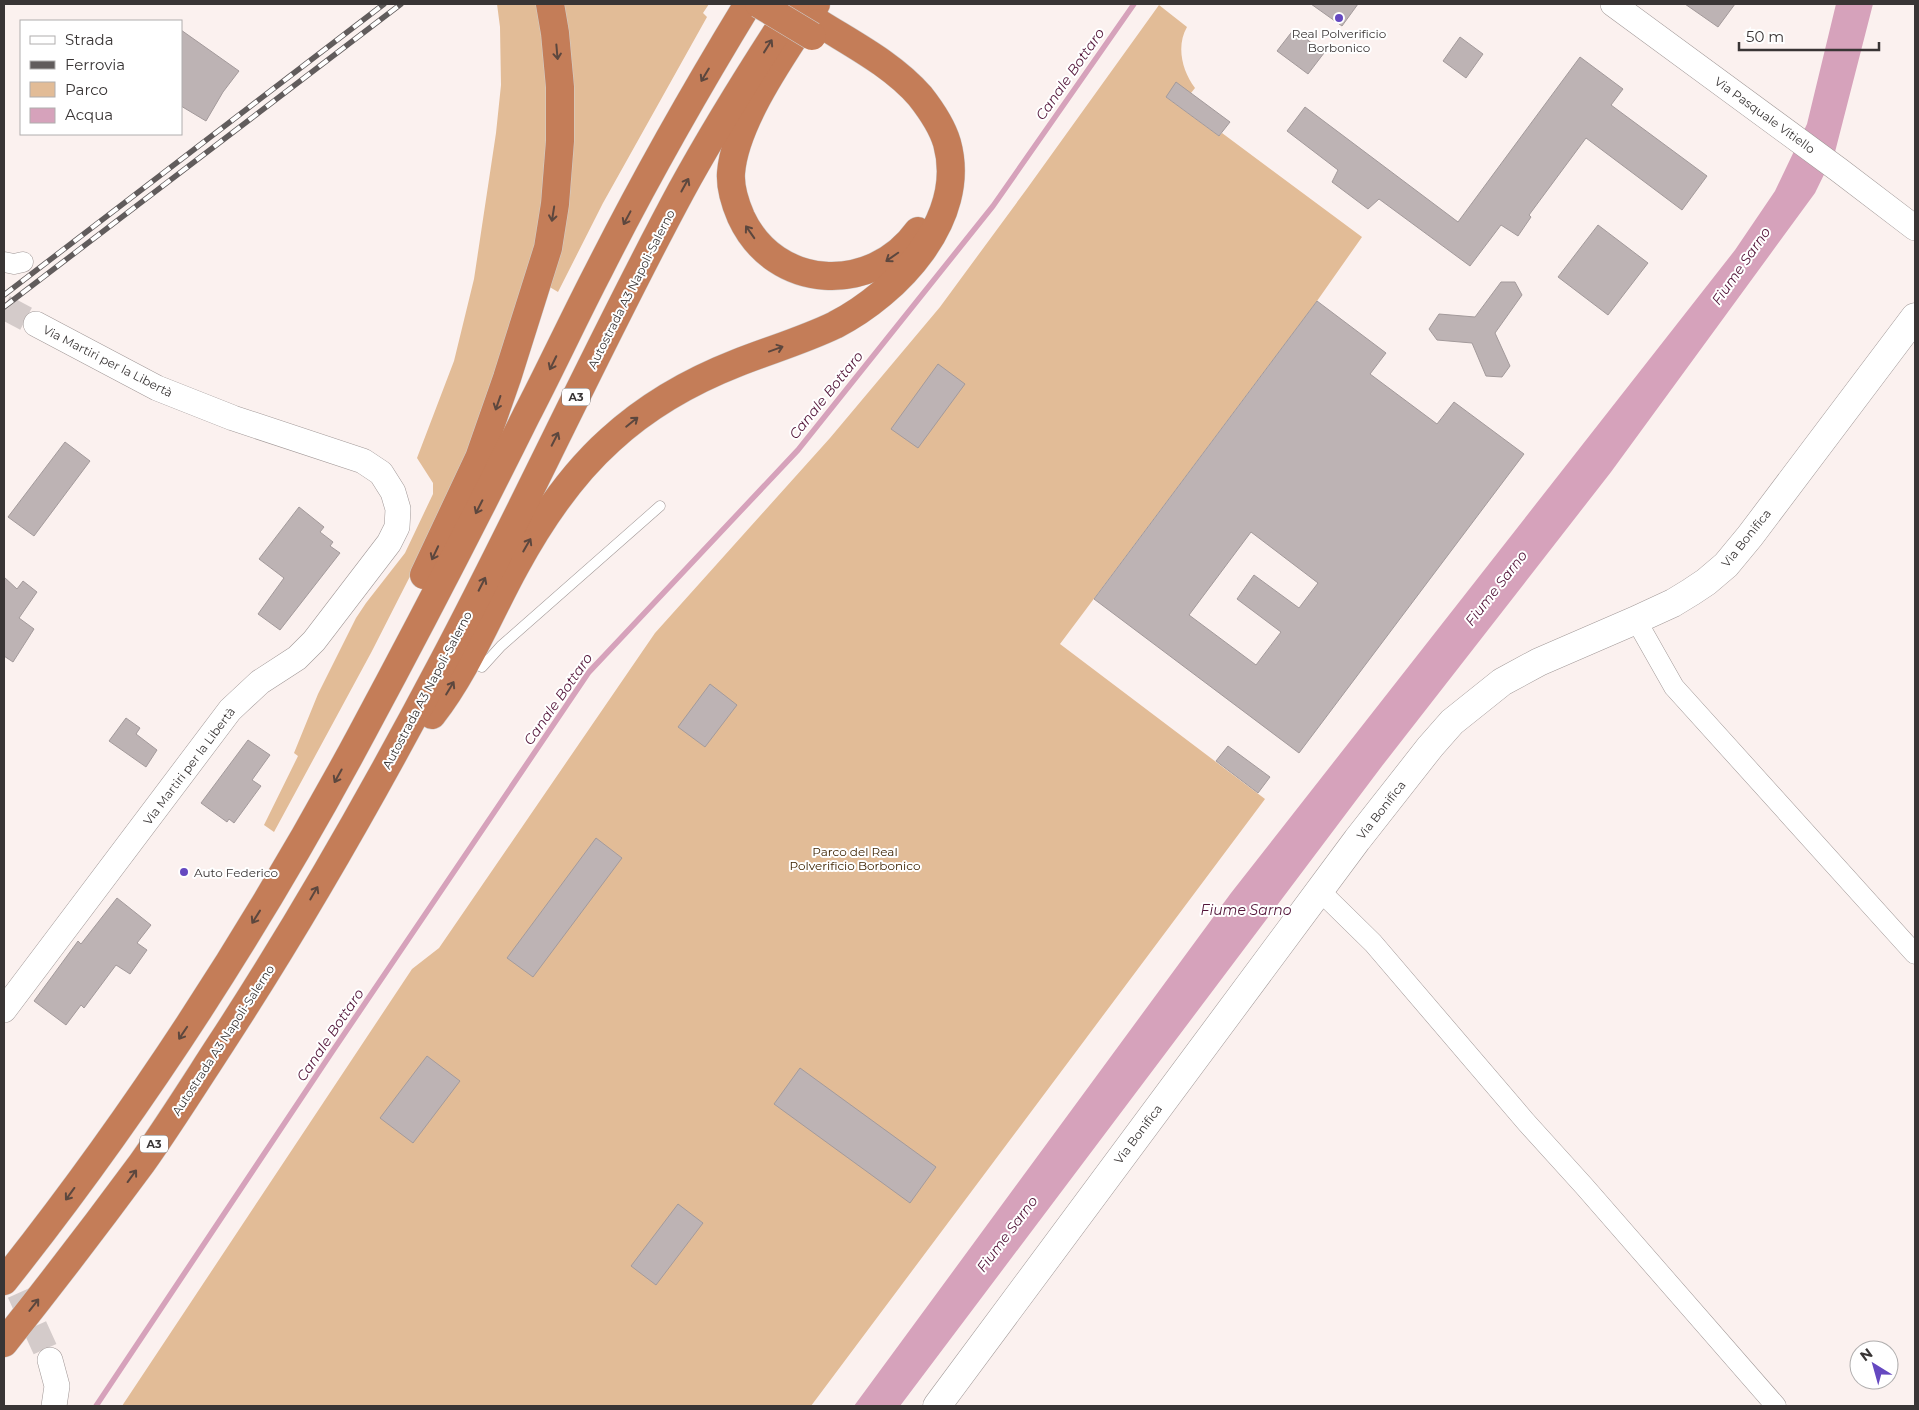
<svg xmlns="http://www.w3.org/2000/svg" width="1919" height="1410" font-family="Montserrat,sans-serif">
	<style>
		.green { fill: #e2bc97 }
		.water { fill: #d6a2bb }
		.lines { fill: none; stroke-linecap: round; stroke-linejoin: round }
		.stream { stroke: #d6a2bb; stroke-width: 5.5 }
		.building { fill: #bdb3b4; stroke: #a39a9b; fill-rule: evenodd }
		.tertiary-tunnel { stroke: #d4cbca; stroke-width: 25; stroke-dasharray: 25 12; stroke-linecap: butt }
		.service-casing { stroke: #a19897; stroke-width: 11 }
		.minor-casing { stroke: #a19897; stroke-width: 21 }
		.tertiary-casing { stroke: #a19897; stroke-width: 26 }
		.secondary-casing { stroke: #a19897; stroke-width: 29 }
		.motorway-casing { stroke: #cfcfcf; stroke-width: 29 }
		.service { stroke: #fff; stroke-width: 10 }
		.minor { stroke: #fff; stroke-width: 20 }
		.tertiary { stroke: #fff; stroke-width: 25 }
		.secondary { stroke: #fff; stroke-width: 28 }
		.motorway { stroke: #c47d58; stroke-width: 28 }
		.rail-casing { stroke: #615c5c; stroke-width: 5.5 }
		.rail { stroke: #fff; stroke-width: 4; stroke-dasharray: 11; stroke-linecap: butt }
		.motorway-bridge-casing { stroke: #cfcfcf; stroke-width: 29; stroke-linecap: butt }
		.motorway-bridge { stroke: #c47d58; stroke-width: 28 }
		.oneway { stroke: #5c473e }
		.poi-dot { fill: #6548c0; stroke: #fff; stroke-width: 2 }
		.labels { text-anchor: middle; dominant-baseline: central; stroke-width: 4; stroke-linejoin: round; paint-order: stroke }
		.shield { fill: #fff; stroke: #747272; stroke-width: 1 }
		.shield-label { font-size: 11px; font-weight: bold; fill: #393535 }
		.poi-label { font-size: 12px; fill: #393535; stroke: #fff }
		.street-label { font-size: 12px; fill: #393535; stroke: #fff }
		.park-label { font-size: 12px; fill: #3d2302; stroke: #fff }
		.water-label { font-size: 14px; font-style: italic; fill: #531539; stroke: #fff }
	</style>
	<rect width="100%" height="100%" fill="#fbf1ef"/>
	<g class="green">
		<polygon points="497,4 539,4 540,11 549,119 540,229 529,272 459,480 372,651 274,832 264,825 298,756 294,753 318,694 356,618 366,603 405,553 433,494 433,483 417,458 454,361 474,279 496,133 501,85 500,27"/>
		<polygon points="559,4 709,4 703,13 707,17 603,203 558,292 548,286"/>
		<path d="M1159 5 1187 27C1176 46 1182 71 1195 88L1191 93 1166 97 1219 136 1222 133 1362 237 1317 301 1060 644 1265 799 811 1406H122L412 969 439 948 655 633 830 438 940 307 1026 190Z"/>
	</g>
	<polygon class="water" points="1836,4 1873,4 1835,152 1815,193 1611,472 1382,766 900,1406 854,1406 1231,893 1735,250 1775,191 1807,124"/>
	<g class="lines">
		<polyline class="stream" points="96,1406 332,1052 589,672 798,450 993,206 1134,4"/>
	</g>
	<g class="building">
		<polygon points="1311,4 1358,4 1342,26"/>
		<polygon points="1685,4 1735,4 1718,27"/>
		<polygon points="1294,29 1324,53 1308,74 1277,51"/>
		<polygon points="181,30 239,71 223,92 206,121 181,106"/>
		<polygon points="1460,37 1483,54 1466,78 1443,61"/>
		<polygon points="1580,57 1623,89 1611,105 1707,176 1682,210 1586,138 1529,215 1531,217 1518,236 1501,225 1470,266 1379,199 1368,209 1332,182 1338,170 1287,131 1305,107 1458,222"/>
		<polygon points="1176,82 1230,122 1219,136 1166,97"/>
		<polygon points="1598,225 1648,263 1608,315 1558,277"/>
		<polygon points="1501,282 1515,282 1522,295 1495,333 1510,366 1502,377 1486,376 1472,343 1437,340 1429,329 1439,314 1475,317"/>
		<path d="M1317 301 1386 353 1370 374 1437 424 1454 402 1524 454 1299 753 1094 599ZM1251 532 1318 583 1299 608 1254 575 1237 599 1281 632 1256 665 1189 615Z"/>
		<polygon points="938,364 965,384 918,448 891,429"/>
		<polygon points="65,442 90,461 34,536 8,517"/>
		<polygon points="299,507 324,527 320,532 333,542 330,546 340,553 280,630 258,614 284,578 259,559"/>
		<polygon points="4,577 17,589 23,581 37,592 19,618 34,629 13,662 4,656"/>
		<polygon points="710,684 737,705 705,747 678,727"/>
		<polygon points="126,718 140,728 136,734 157,750 146,767 109,741"/>
		<polygon points="248,740 270,755 252,780 261,786 234,823 229,819 227,822 201,803"/>
		<polygon points="1228,746 1270,777 1258,793 1216,761"/>
		<polygon points="596,838 622,858 533,977 507,958"/>
		<polygon points="117,898 151,925 137,943 147,950 130,974 116,965 84,1008 81,1005 66,1025 34,1001 78,941 81,944"/>
		<polygon points="427,1056 460,1081 413,1143 380,1118"/>
		<polygon points="800,1068 936,1167 910,1203 774,1104"/>
		<polygon points="678,1204 703,1223 656,1285 631,1266"/>
	</g>
	<g class="lines">
		<g class="tertiary-tunnel">
			<polyline points="4,307 36,324"/>
			<polyline points="4,1259 50,1360"/>
		</g>
		<g class="service-casing">
			<polyline id="service" points="468,660 482,667 501,646 660,506"/>
		</g>
		<g class="minor-casing">
			<g id="minor">
				<polyline points="4,262 14,264 23,262"/>
				<polyline points="1636,620 1674,687 1915,954"/>
				<polyline points="1320,891 1373,943 1526,1122 1584,1186 1776,1406"/>
			</g>
		</g>
		<g class="tertiary-casing">
			<g id="tertiary">
				<polyline points="1613,4 1839,170 1915,228"/>
				<polyline points="4,1010 230,710 260,682 297,658 314,641 389,543 397,527 398,509 393,492 381,473 363,461 233,418 157,388 36,324"/>
				<polyline points="50,1360 57,1386 54,1406"/>
			</g>
		</g>
		<g class="secondary-casing">
			<polyline id="secondary" points="937,1406 1357,840 1430,747 1452,722 1502,682 1539,662 1636,620 1673,603 1691,592 1706,582 1726,565 1750,536 1915,317"/>
		</g>
		<g class="motorway-casing">
			<g id="motorway">
				<path d="M816 4C787 49 735 120 731 173 730 188 735 203 741 217 775 291 872 295 918 231"/>
				<polyline points="424,575 479,458 507,378 548,248 555,204 560,141 560,87 555,33 550,4"/>
				<path d="M432 715C467 670 488 616 515 567 540 521 571 475 610 440 647 406 691 381 737 363 770 350 804 340 835 325 897 293 968 219 947 143 942 126 931 110 920 96 893 65 854 45 819 23"/>
				<path d="M4 1281C140 1110 259 925 362 733 418 629 473 523 526 416 551 368 574 318 599 270 645 179 695 91 748 4"/>
				<path d="M4 1343C51 1284 97 1224 142 1163 169 1125 194 1085 220 1045 301 921 375 791 444 660 526 505 598 345 681 191 716 127 755 65 795 4"/>
			</g>
		</g>
		<use href="#service" class="service"/>
		<use href="#minor" class="minor"/>
		<use href="#tertiary" class="tertiary"/>
		<use href="#secondary" class="secondary"/>
		<use href="#motorway" class="motorway"/>
		<g class="rail-casing">
			<g id="rail">
				<polyline points="4,295 384,4"/>
				<polyline points="4,307 401,4"/>
			</g>
		</g>
		<use href="#rail" class="rail"/>
		<g class="motorway-bridge-casing">
			<polyline id="motorway-bridge" points="759,4 812,36"/>
		</g>
		<use href="#motorway-bridge" class="motorway-bridge"/>
	</g>
	<defs><path id="oneway-shaft" d="M-6 0H5M1.5-3L5.5 0L1.5 3" fill="none" stroke-width="1.6" stroke-linecap="round" stroke-linejoin="round" transform="scale(1.25)"/></defs>
	<g class="oneway">
		<use href="#oneway-shaft" transform="translate(768 46) rotate(-58)"/>
		<use href="#oneway-shaft" transform="translate(557 52) rotate(85)"/>
		<use href="#oneway-shaft" transform="translate(705 75) rotate(121)"/>
		<use href="#oneway-shaft" transform="translate(685 185) rotate(-61)"/>
		<use href="#oneway-shaft" transform="translate(553 214) rotate(99)"/>
		<use href="#oneway-shaft" transform="translate(627 218) rotate(118)"/>
		<use href="#oneway-shaft" transform="translate(750 232) rotate(-125)"/>
		<use href="#oneway-shaft" transform="translate(892 257) rotate(145)"/>
		<use href="#oneway-shaft" transform="translate(776 349) rotate(-20)"/>
		<use href="#oneway-shaft" transform="translate(553 363) rotate(116)"/>
		<use href="#oneway-shaft" transform="translate(498 403) rotate(109)"/>
		<use href="#oneway-shaft" transform="translate(632 422) rotate(-39)"/>
		<use href="#oneway-shaft" transform="translate(555 439) rotate(-63)"/>
		<use href="#oneway-shaft" transform="translate(479 507) rotate(117)"/>
		<use href="#oneway-shaft" transform="translate(527 545) rotate(-60)"/>
		<use href="#oneway-shaft" transform="translate(435 553) rotate(115)"/>
		<use href="#oneway-shaft" transform="translate(482 584) rotate(-63)"/>
		<use href="#oneway-shaft" transform="translate(450 688) rotate(-59)"/>
		<use href="#oneway-shaft" transform="translate(338 776) rotate(119)"/>
		<use href="#oneway-shaft" transform="translate(314 893) rotate(-60)"/>
		<use href="#oneway-shaft" transform="translate(256 917) rotate(122)"/>
		<use href="#oneway-shaft" transform="translate(183 1033) rotate(124)"/>
		<use href="#oneway-shaft" transform="translate(132 1176) rotate(-54)"/>
		<use href="#oneway-shaft" transform="translate(70 1194) rotate(126)"/>
		<use href="#oneway-shaft" transform="translate(34 1305) rotate(-52)"/>
	</g>
	<g class="poi-dot">
		<circle cx="1339" cy="18" r="5"/>
		<circle cx="184" cy="872" r="5"/>
	</g>
	<g class="labels">
		<g class="shield">
			<rect x="562" y="388.5" width="28" height="17" rx="4"/>
			<rect x="140" y="1135.5" width="28" height="17" rx="4"/>
		</g>
		<g class="shield-label">
			<text x="576" y="397">A3</text>
			<text x="154" y="1144">A3</text>
		</g>
		<g class="poi-label">
			<text x="1339" y="33">Real Polverificio<tspan x="1339" dy="14">Borbonico</tspan></text>
			<text x="194" y="872" text-anchor="start">Auto Federico</text>
		</g>
		<g class="street-label">
			<text transform="translate(1765 115) rotate(36)">Via Pasquale Vitiello</text>
			<text transform="translate(631 289) rotate(-63)">Autostrada A3 Napoli-Salerno</text>
			<text transform="translate(108 361) rotate(27)">Via Martiri per la Libertà</text>
			<text transform="translate(1746 538) rotate(-51)">Via Bonifica</text>
			<text transform="translate(427 690) rotate(-62)">Autostrada A3 Napoli-Salerno</text>
			<text transform="translate(189 766) rotate(-53)">Via Martiri per la Libertà</text>
			<text transform="translate(1381 810) rotate(-52)">Via Bonifica</text>
			<text transform="translate(223 1040) rotate(-57)">Autostrada A3 Napoli-Salerno</text>
			<text transform="translate(1138 1134) rotate(-53)">Via Bonifica</text>
		</g>
		<g class="park-label">
			<text x="855" y="851">Parco del Real<tspan x="855" dy="14">Polverificio Borbonico</tspan></text>
		</g>
		<g class="water-label">
			<text transform="translate(1070 74) rotate(-55)">Canale Bottaro</text>
			<text transform="translate(1741 266) rotate(-55)">Fiume Sarno</text>
			<text transform="translate(826 395) rotate(-51)">Canale Bottaro</text>
			<text transform="translate(1496 588) rotate(-52)">Fiume Sarno</text>
			<text transform="translate(558 699) rotate(-55)">Canale Bottaro</text>
			<text x="1246" y="910">Fiume Sarno</text>
			<text transform="translate(330 1035) rotate(-56)">Canale Bottaro</text>
			<text transform="translate(1007 1234) rotate(-53)">Fiume Sarno</text>
		</g>
	</g>
	<rect width="1919" height="1410" fill="none" stroke="#393535" stroke-width="10"/>
	<rect x="20" y="20" width="162" height="115" fill="#ffffff" stroke="#b0aeae"/>
	<rect x="30" y="36" width="25" height="8" fill="#ffffff" stroke="#b0aeae"/>
	<text x="65" y="45" font-size="15" fill="#393535">Strada</text>
	<rect x="30" y="61" width="25" height="8" fill="#615c5c" stroke="#b0aeae"/>
	<text x="65" y="70" font-size="15" fill="#393535">Ferrovia</text>
	<rect x="30" y="82" width="25" height="15" fill="#e2bc97" stroke="#b0aeae"/>
	<text x="65" y="95" font-size="15" fill="#393535">Parco</text>
	<rect x="30" y="108" width="25" height="15" fill="#d6a2bb" stroke="#b0aeae"/>
	<text x="65" y="120" font-size="15" fill="#393535">Acqua</text>
	<g transform="translate(1874 1365) rotate(323)"><circle r="24" fill="#ffffff" stroke="#b0aeae"/>
	<path d="M0-4L9 19L0 12L-9 19Z" fill="#6548c0"/>
	<text y="-8" font-size="14" font-weight="bold" text-anchor="middle" fill="#393535">N</text>
	</g>
	<path d="M1739 42v8h140v-8" fill="none" stroke="#393535" stroke-width="2.5"/>
	<text x="1746" y="42" font-size="15" fill="#393535" stroke="#ffffff" stroke-width="4" paint-order="stroke">50 m</text>
</svg>
